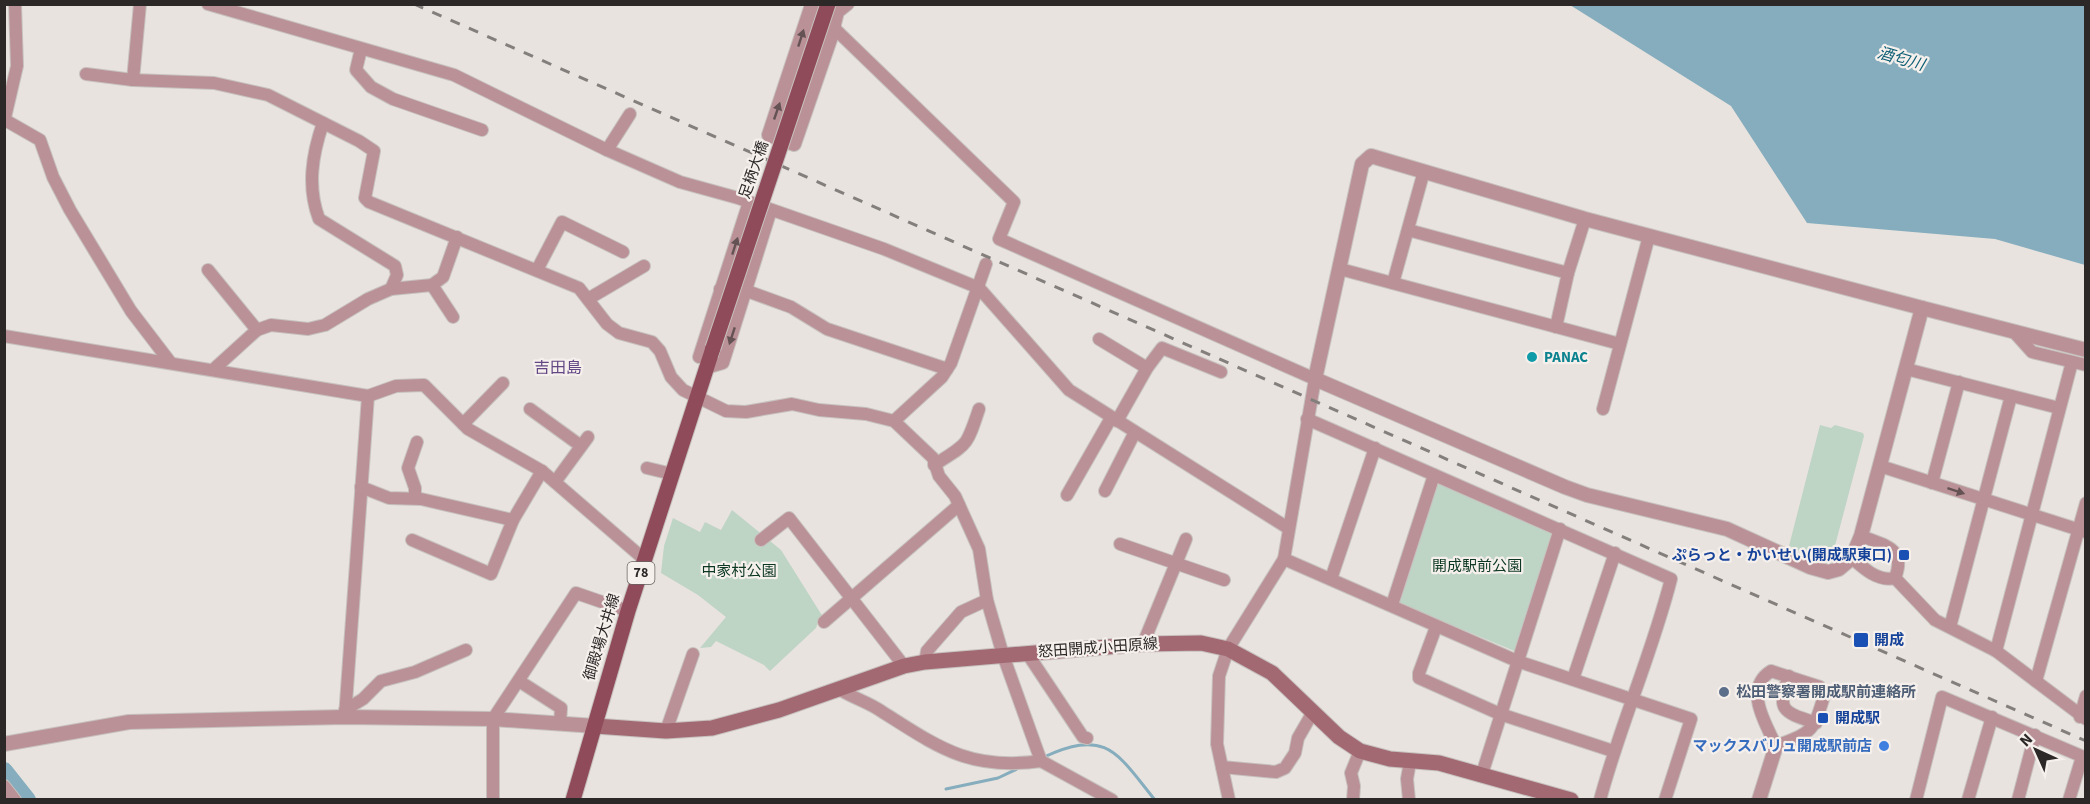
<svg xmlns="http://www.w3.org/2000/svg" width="2090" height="804" font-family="'Source Sans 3','Noto Sans JP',sans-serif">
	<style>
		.green { fill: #bed4c5 }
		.water { fill: #85adbd }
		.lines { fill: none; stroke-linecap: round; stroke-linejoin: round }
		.stream { stroke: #85adbd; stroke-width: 3 }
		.river { stroke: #85adbd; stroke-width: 18 }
		.minor-casing { stroke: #c7c1be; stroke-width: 14 }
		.tertiary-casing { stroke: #c7c1be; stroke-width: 16 }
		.secondary-casing { stroke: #c7c1be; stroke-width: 17 }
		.primary-casing { stroke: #c7c1be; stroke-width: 17 }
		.minor { stroke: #ba9197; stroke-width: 12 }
		.tertiary { stroke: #ba9197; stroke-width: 14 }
		.secondary { stroke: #a26973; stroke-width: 15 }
		.primary { stroke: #8f4b59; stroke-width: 15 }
		.rail { stroke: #837f7c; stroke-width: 3; stroke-dasharray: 10 10; stroke-linecap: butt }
		.primary-bridge-casing { stroke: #c7c1be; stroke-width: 17; stroke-linecap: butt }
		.primary-bridge { stroke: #8f4b59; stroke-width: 15 }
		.oneway { fill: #645254 }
		.culture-dot { fill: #0f9aa8; stroke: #f6f0ed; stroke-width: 2 }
		.transit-dot { fill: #1a4fb4; stroke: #f6f0ed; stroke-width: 2 }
		.service-dot { fill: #5c6f8a; stroke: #f6f0ed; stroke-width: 2 }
		.shop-dot { fill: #3f7fe0; stroke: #f6f0ed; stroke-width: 2 }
		.labels { text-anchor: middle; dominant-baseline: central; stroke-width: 4.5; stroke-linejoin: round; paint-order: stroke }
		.shield { fill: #f6f0ed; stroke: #686462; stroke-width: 1.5 }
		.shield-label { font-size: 14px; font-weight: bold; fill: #2b2827 }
		.street-label { font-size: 15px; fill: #2b2827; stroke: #f6f0ed }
		.culture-label { font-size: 15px; font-weight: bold; fill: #0d838f; stroke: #f6f0ed; text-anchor: start }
		.transit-label { font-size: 15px; font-weight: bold; fill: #164399; stroke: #f6f0ed; text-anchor: start }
		.park-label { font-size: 15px; fill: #0c3821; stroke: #f6f0ed }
		.service-label { font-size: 15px; font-weight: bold; fill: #4e5e75; stroke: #f6f0ed; text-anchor: start }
		.shop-label { font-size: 15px; font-weight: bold; fill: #366cbe; stroke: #f6f0ed; text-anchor: end }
		.water-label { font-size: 16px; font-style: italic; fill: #0e5e75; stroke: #f6f0ed }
		.neighbourhood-label { font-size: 16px; fill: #624784; stroke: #f6f0ed }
	</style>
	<rect width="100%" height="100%" fill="#e9e3df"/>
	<g class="green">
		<polygon points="1820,425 1831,428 1835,425 1863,433 1864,436 1832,557 1823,562 1789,546"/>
		<polygon points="1445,483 1556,530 1517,652 1398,603 1436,485"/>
		<polygon points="732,510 781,550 823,617 820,617 816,628 770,671 764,665 716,641 711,647 700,648 726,617 698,595 661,573 664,546 673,518 700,532 705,522 721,530"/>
	</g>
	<polygon class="water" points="1570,5 2085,5 2085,265 1995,239 1807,223 1731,106"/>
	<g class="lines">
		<g class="stream">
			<path d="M1044 757C1107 728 1117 753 1155 800"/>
			<polyline points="946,789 998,778 1019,768"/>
		</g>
		<polyline class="river" points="4,771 27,800"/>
		<g class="minor-casing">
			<g id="minor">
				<polyline points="208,4 454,75 607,150 680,182 738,198 884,249 979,288 1069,390 1288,528"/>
				<polyline points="848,4 838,12 834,28 1014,202 999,239 1315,379 1284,559 1228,649 1219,676 1217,744 1229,800"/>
				<polyline points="361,49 356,70 371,87 393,99 482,130"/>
				<polyline points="86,74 133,80 214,83 268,95 359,141 374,151 365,198 369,202 579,288 607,324 619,333 652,342 660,351 671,377 683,390 726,411 746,412 792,404 819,410 866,414 894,421 933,458 939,476 955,496 979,549 987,600 1003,655 1041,761 1112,800"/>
				<polyline points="133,80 140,4"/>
				<polyline points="5,120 40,140 53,177 70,210 131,311 170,362"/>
				<polyline points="4,122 17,66 15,4"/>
				<path d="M323 123C312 155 307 187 319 219L395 266 397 275 391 289"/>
				<polyline points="607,150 630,114"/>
				<polyline points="1408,230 1568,273 1556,327"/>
				<polyline points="1340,269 1620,344"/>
				<polyline points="208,270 257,330"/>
				<polyline points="537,270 562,222 623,252"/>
				<polyline points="1568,273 1585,219"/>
				<polyline points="1393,283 1424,171"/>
				<polyline points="432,285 453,317"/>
				<polyline points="720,289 747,291 791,307 827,329 947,369"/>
				<polyline points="588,299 644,266"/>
				<polyline points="2014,332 2032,352 2086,365"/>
				<polyline points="4,336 368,396 345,717"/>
				<polyline points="1099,339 1147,368"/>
				<polyline points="699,357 749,202"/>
				<polyline points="706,368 723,363 771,210"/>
				<polyline points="214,369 257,330 271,325 308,329 325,325 368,299 391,289 432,285 443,277 457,237"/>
				<polyline points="1906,369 2059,408"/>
				<polyline points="368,396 396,386 424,385 468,429 542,471"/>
				<polyline points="530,409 581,446"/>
				<polyline points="1603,409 1649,236"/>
				<path d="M1307 419 1671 579C1652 654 1620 725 1600 800"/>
				<polyline points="894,421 942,377 951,363 986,264"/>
				<polyline points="1117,421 1147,368 1162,348 1221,372"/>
				<polyline points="463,424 503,383"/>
				<path d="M934 465C968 443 966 448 979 409"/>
				<polyline points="1880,466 2086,532"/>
				<polyline points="647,468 672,474"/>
				<polyline points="555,482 588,437"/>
				<polyline points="1932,483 1959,382"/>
				<polyline points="361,487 389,498 421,499 513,520"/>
				<polyline points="1105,491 1135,432"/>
				<polyline points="1067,495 1111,418"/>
				<polyline points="415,498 415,488 408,468 417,442"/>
				<polyline points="412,540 491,574 513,520 542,471 645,560"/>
				<polyline points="761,540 789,518 904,666"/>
				<polyline points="1120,544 1224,580"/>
				<path d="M1852 558C1863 568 1878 582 1895 578 1907 548 1884 545 1861 536"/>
				<polyline points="1284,559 1517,661 1691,719 1665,800"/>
				<polyline points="1895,578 1935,620 1996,651 2086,719"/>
				<polyline points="1331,579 1375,448"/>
				<polyline points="1392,605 1434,475"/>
				<polyline points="824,622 959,505"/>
				<polyline points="1436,627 1419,673 1419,678 1500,714 1613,751"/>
				<polyline points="1950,627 2011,396"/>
				<polyline points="1143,644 1186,539"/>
				<polyline points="1996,651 2072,362"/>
				<polyline points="1027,653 1083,737 1087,738"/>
				<polyline points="925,662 927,651 961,612 987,600"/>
				<path d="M1771 671 1820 687 1824 696C1813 733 1812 732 1776 746 1766 724 1743 689 1771 671Z"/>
				<path d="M1789 676C1776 711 1783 712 1816 723"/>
				<polyline points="1573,679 1615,553"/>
				<polyline points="519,681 561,708 560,723"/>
				<polyline points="2036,681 2086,503"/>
				<path d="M839 689C853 698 868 702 881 711 938 747 969 771 1041 761"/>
				<polyline points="345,710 363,699 381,681 415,672 466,650"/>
				<polyline points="2080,717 2086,696"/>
				<polyline points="666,731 693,654"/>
				<polyline points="1222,767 1276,772 1285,768 1295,753 1298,738 1313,712"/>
				<polyline points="1482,774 1560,529"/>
				<polyline points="4,786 15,800"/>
				<polyline points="493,800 493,719 576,593 628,611"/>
				<polyline points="1353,800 1354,786 1351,773 1360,751"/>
				<polyline points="1409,800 1407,779 1410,762"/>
				<polyline points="1916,800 1942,697 2086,758"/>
				<polyline points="1968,800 1992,717"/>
				<polyline points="2018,800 2035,735"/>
				<polyline points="2069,800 2082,757"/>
			</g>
		</g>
		<g class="tertiary-casing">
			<g id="tertiary">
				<polyline points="812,5 769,135 794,144 834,28"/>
				<polygon points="1371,156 1585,219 1922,308 1861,536 1852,558 1839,569 1828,572 1810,567 1727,529 1587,495 1565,487 1315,379 1362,164"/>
				<polyline points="1922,308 2086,350"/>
				<polyline points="4,744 129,722 345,717 493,719 595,726"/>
				<polyline points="1759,800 1776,746"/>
			</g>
		</g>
		<g class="secondary-casing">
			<polyline id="secondary" points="595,726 666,731 712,728 779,710 904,666 925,662 1143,644 1201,643 1228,649 1272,673 1339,737 1360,751 1390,759 1439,763 1571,800"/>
		</g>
		<g class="primary-casing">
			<polyline id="primary" points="573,800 628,611 713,348"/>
		</g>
		<use href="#minor" class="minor"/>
		<use href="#tertiary" class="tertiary"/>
		<use href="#secondary" class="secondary"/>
		<use href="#primary" class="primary"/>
		<polyline class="rail" points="414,4 2086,741"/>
		<g class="primary-bridge-casing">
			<polyline id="primary-bridge" points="713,348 828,4"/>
		</g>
		<use href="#primary-bridge" class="primary-bridge"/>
	</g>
	<defs><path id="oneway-solid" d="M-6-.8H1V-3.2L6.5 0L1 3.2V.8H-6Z" transform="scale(1.5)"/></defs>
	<g class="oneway">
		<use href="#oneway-solid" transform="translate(801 38) rotate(-72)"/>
		<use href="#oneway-solid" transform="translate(777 111) rotate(-71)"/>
		<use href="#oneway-solid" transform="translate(735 246) rotate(-72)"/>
		<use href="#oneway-solid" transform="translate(732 336) rotate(108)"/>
		<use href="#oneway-solid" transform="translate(1956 491) rotate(18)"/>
	</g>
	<circle class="culture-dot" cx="1532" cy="357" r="6"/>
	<g class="transit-dot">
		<rect x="1898" y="549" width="12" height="12" rx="3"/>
		<rect x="1853" y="632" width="16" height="16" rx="3"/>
		<rect x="1817" y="712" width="12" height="12" rx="3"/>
	</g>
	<circle class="service-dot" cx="1724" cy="692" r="6"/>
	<circle class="shop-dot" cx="1884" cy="746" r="6"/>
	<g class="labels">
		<rect class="shield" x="627.5" y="562" width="27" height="22" rx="4.5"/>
		<g class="shield-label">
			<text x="641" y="573">78</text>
		</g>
		<g class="street-label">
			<text transform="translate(754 170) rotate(-71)">足柄大橋</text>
			<text transform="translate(602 637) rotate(-73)">御殿場大井線</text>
			<text transform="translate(1098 648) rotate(-4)">怒田開成小田原線</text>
		</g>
		<g class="culture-label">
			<text x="1544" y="357">PANAC</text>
		</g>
		<g class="transit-label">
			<text x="1892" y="555" text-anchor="end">ぷらっと・かいせい(開成駅東口)</text>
			<text x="1874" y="640">開成</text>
			<text x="1835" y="718">開成駅</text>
		</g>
		<g class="park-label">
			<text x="1477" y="566">開成駅前公園</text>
			<text x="739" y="571">中家村公園</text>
		</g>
		<g class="service-label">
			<text x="1736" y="692">松田警察署開成駅前連絡所</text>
		</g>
		<g class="shop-label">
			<text x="1872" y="746">マックスバリュ開成駅前店</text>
		</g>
		<g class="water-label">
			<text transform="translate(1901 59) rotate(16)">酒匂川</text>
		</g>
		<g class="neighbourhood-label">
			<text x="558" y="368">吉田島</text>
		</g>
	</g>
	<rect width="2090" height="804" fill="none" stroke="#2b2827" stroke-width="12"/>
	<g transform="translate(2036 750) rotate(315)" stroke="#f6f0ed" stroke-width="4.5" paint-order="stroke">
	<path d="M0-4.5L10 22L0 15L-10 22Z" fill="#2b2827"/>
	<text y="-9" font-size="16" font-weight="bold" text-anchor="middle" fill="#2b2827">N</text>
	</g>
</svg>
